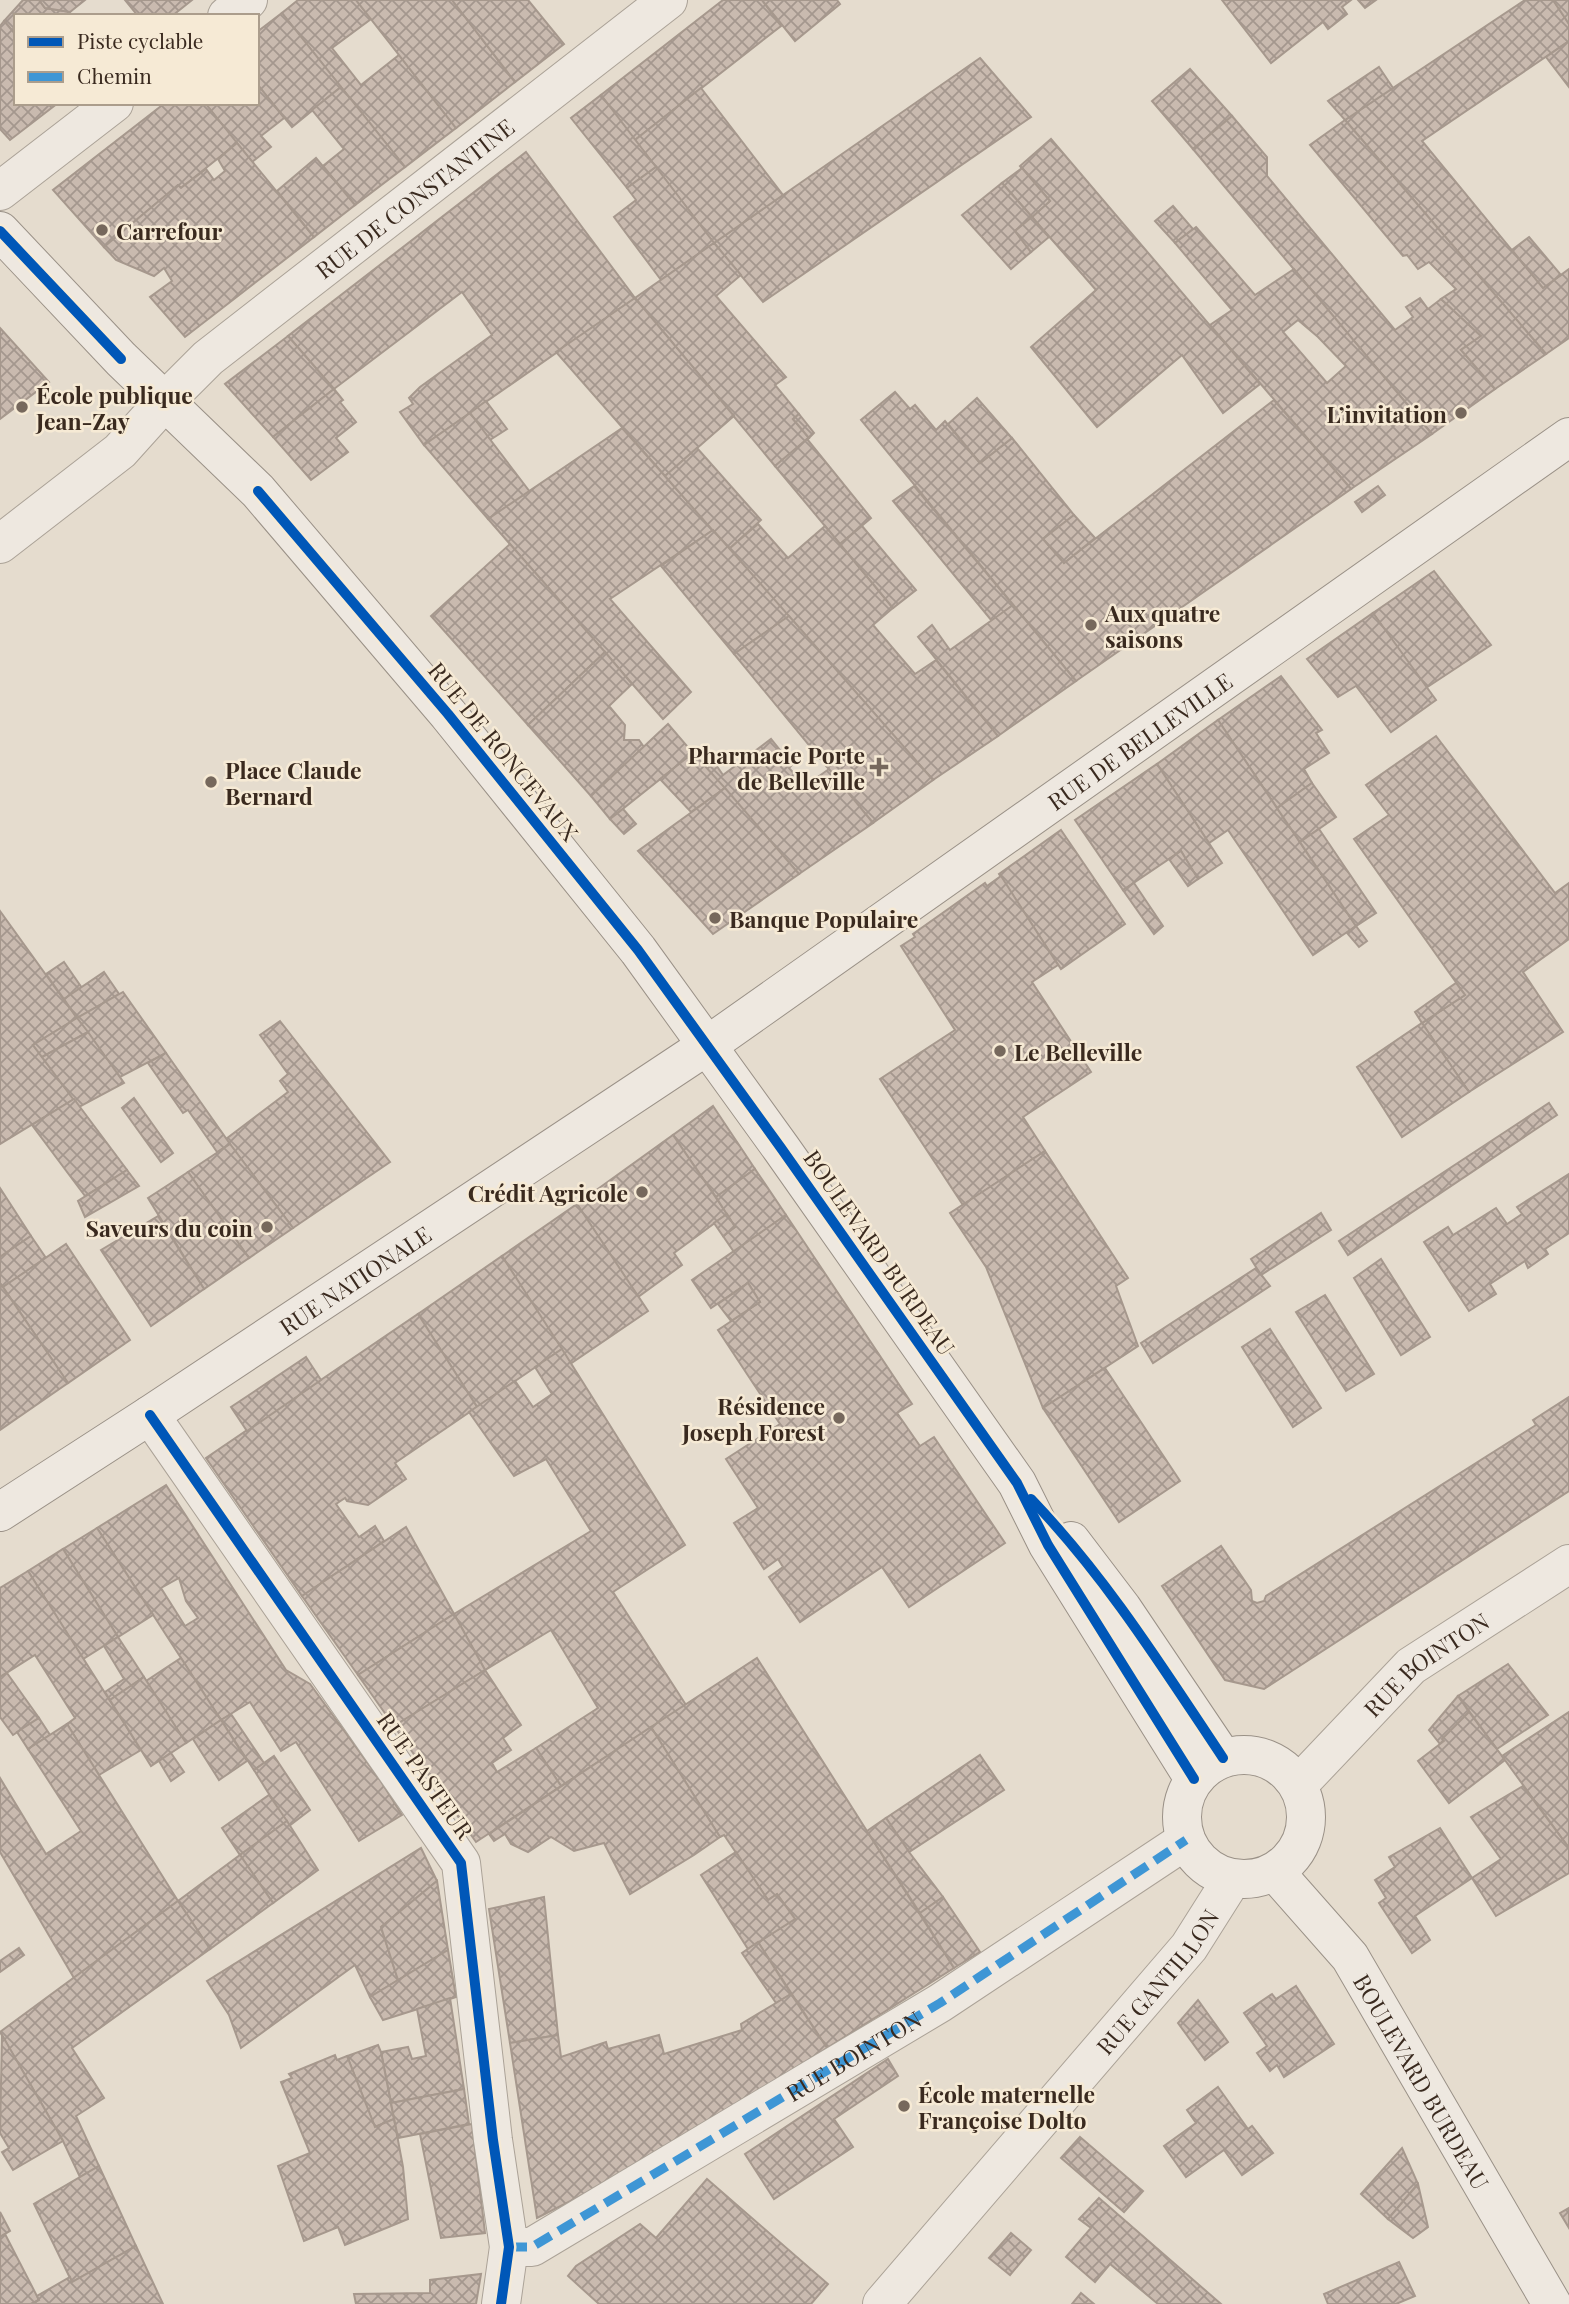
<svg xmlns="http://www.w3.org/2000/svg" width="1569" height="2304" font-family="'Playfair Display',serif">
	<style>
		.building { fill: url(#building-cross-hatch); stroke: #a6988d; stroke-width: 2; fill-rule: evenodd }
		.lines { fill: none; stroke-linecap: round; stroke-linejoin: round }
		.street-casing { stroke: #aba297; stroke-width: 40 }
		.secondary-casing { stroke: #9a9187; stroke-width: 40 }
		.street { stroke: #eee8e0; stroke-width: 38 }
		.secondary { stroke: #eee8e0; stroke-width: 38 }
		.quiet { stroke: #3e96d5; stroke-width: 9; stroke-dasharray: 18 9; stroke-linecap: butt }
		.cycleway-casing { stroke: #f6ead5; stroke-width: 15 }
		.cycleway { stroke: #0057b8; stroke-width: 10 }
		.poi-dot { fill: #76685c; stroke: #f6ead5; stroke-width: 2.5 }
		.labels { text-anchor: middle; dominant-baseline: central; stroke-width: 5; stroke-linejoin: round; paint-order: stroke }
		.street-label { font-size: 23px; fill: #3a2a1f; stroke: #f6ead5 }
		.poi-label { font-size: 23px; font-weight: bold; fill: #3a2a1f; stroke: #f6ead5; text-anchor: start }
	</style>
	<defs>
		<pattern id="building-cross-hatch" width="8" height="8" patternUnits="userSpaceOnUse" patternTransform="scale(1.75)"><rect width="8" height="8" fill="#c9baaf"/><path d="M0 0l8 8M0 8l8-8" fill="none" stroke="#a4978e"/></pattern>
	</defs>
	<rect width="100%" height="100%" fill="#e5dcce"/>
	<g class="building">
		<polygon points="23,0 39,0 45,8 70,12 65,16 16,16 16,35 4,21"/>
		<polygon points="39,0 85,0 70,12 45,8"/>
		<polygon points="125,0 192,0 172,16 138,16"/>
		<polygon points="298,0 356,0 371,19 332,48 361,85 399,55 456,128 405,167 282,13"/>
		<polygon points="356,0 452,0 515,82 456,128"/>
		<polygon points="452,0 528,0 564,44 515,82"/>
		<polygon points="723,0 762,0 781,26 635,140 601,95"/>
		<polygon points="762,0 837,0 840,4 795,41"/>
		<polygon points="1222,0 1351,0 1342,7 1347,14 1328,29 1323,22 1271,63"/>
		<polygon points="1358,0 1376,0 1365,8"/>
		<polygon points="1525,0 1553,0 1569,24 1569,41 1422,141 1543,288 1569,269 1569,338 1546,354 1345,120"/>
		<polygon points="1553,0 1569,0 1569,24"/>
		<polygon points="282,13 341,87 292,127 257,84 257,32"/>
		<polygon points="4,21 16,35 16,103 58,103 10,140 0,129 0,26"/>
		<polygon points="1569,41 1569,87 1546,57"/>
		<polygon points="980,58 1031,117 763,302 714,243"/>
		<polygon points="1379,67 1393,88 1345,120 1328,101"/>
		<polygon points="1190,69 1232,116 1193,149 1152,101"/>
		<polygon points="257,84 284,118 261,136 271,147 252,162 205,103 257,103"/>
		<polygon points="341,87 405,167 355,205 323,166 344,149 312,110"/>
		<polygon points="701,88 783,195 714,243 635,140"/>
		<polygon points="601,95 656,167 627,188 571,118"/>
		<polygon points="165,103 205,103 237,143 181,188 178,185 104,247 53,190"/>
		<polygon points="1232,116 1267,157 1267,176 1395,330 1413,317 1406,307 1420,298 1428,309 1441,299 1481,336 1461,350 1495,389 1432,434 1193,149"/>
		<polygon points="1345,120 1546,354 1495,389 1461,350 1481,336 1441,299 1456,289 1429,262 1418,269 1407,255 1403,256 1310,145"/>
		<polygon points="1051,139 1260,384 1223,413 1182,355 1097,427 1031,347 1096,290 1032,217 1050,201 1020,166"/>
		<polygon points="237,143 314,237 185,337 150,297 172,281 164,268 154,276 116,260 104,247 178,185 181,188 206,169 214,180 225,171 218,159"/>
		<polygon points="526,152 635,298 424,445 400,412 413,404 409,398 420,387 492,335 462,292 334,389 288,336"/>
		<polygon points="316,158 355,205 314,237 277,191"/>
		<polygon points="656,167 714,243 661,280 614,217 636,200 627,188"/>
		<polygon points="1022,168 1050,201 1032,217 1002,183"/>
		<polygon points="1002,183 1032,217 1015,231 1031,252 1011,269 962,215"/>
		<polygon points="1173,206 1193,229 1175,243 1155,221"/>
		<polygon points="1032,217 1049,237 1031,252 1015,231"/>
		<path d="M1196 227 1255 295 1294 269 1432 434 1351 489 1210 325 1232 310 1175 243ZM1298 320 1318 337 1346 366 1327 383 1283 332Z"/>
		<polygon points="1529,237 1561,275 1543,288 1512,250"/>
		<polygon points="714,243 741,275 716,296 786,377 775,385 799,414 793,419 809,438 775,466 635,298"/>
		<polygon points="635,298 734,416 665,476 556,352"/>
		<polygon points="0,328 49,382 0,419"/>
		<polygon points="288,336 334,389 273,437 225,384"/>
		<polygon points="334,389 343,400 340,402 356,422 336,438 348,452 311,480 273,437"/>
		<polygon points="895,392 910,409 915,405 936,430 945,421 980,463 1012,438 1074,515 1043,539 1064,563 1274,400 1351,489 1076,681 861,420"/>
		<polygon points="977,398 1012,438 980,463 948,424"/>
		<polygon points="486,401 507,429 490,440 470,413"/>
		<polygon points="470,413 530,492 488,519 424,445"/>
		<polygon points="799,414 814,433 809,438 793,419"/>
		<polygon points="622,428 713,530 610,599 691,692 663,719 488,519"/>
		<polygon points="807,439 871,518 840,544 775,466"/>
		<polygon points="697,448 761,520 729,549 665,476"/>
		<polygon points="914,486 1013,605 992,621 893,501"/>
		<polygon points="1378,486 1385,495 1362,512 1355,502"/>
		<polygon points="1074,515 1095,538 1064,563 1043,539"/>
		<polygon points="758,524 788,558 825,526 893,608 873,625 915,674 936,660 998,736 933,780 729,549"/>
		<polygon points="862,526 916,590 893,608 840,544"/>
		<polygon points="713,530 789,616 734,654 661,566"/>
		<polygon points="510,544 605,652 528,725 431,616"/>
		<polygon points="1434,571 1491,645 1426,688 1373,613"/>
		<polygon points="1013,605 1076,681 998,736 918,637 932,625 950,650"/>
		<polygon points="1373,613 1436,700 1391,732 1356,686 1338,697 1307,659"/>
		<polygon points="789,616 933,780 873,823 734,654"/>
		<polygon points="605,652 632,684 609,706 625,725 624,740 639,740 644,747 591,796 528,725"/>
		<polygon points="1281,676 1322,730 1316,733 1329,753 1304,769 1312,783 1277,808 1218,720"/>
		<polygon points="1218,720 1356,926 1313,955 1228,830 1209,843 1157,764"/>
		<polygon points="668,724 693,753 610,819 591,796"/>
		<polygon points="1436,736 1555,893 1569,883 1569,939 1523,972 1563,1032 1469,1092 1422,1023 1465,995 1354,839 1389,815 1366,785"/>
		<polygon points="771,739 792,765 789,768 805,786 829,769 873,823 799,874 707,769 714,762 723,775"/>
		<polygon points="693,753 725,788 691,812 660,779"/>
		<polygon points="1157,764 1222,863 1198,879 1181,851 1123,890 1075,820"/>
		<polygon points="1312,783 1336,817 1300,842 1277,808"/>
		<polygon points="725,788 799,874 713,934 638,851"/>
		<polygon points="623,809 636,824 624,834 610,819"/>
		<polygon points="1319,829 1376,913 1356,926 1300,842"/>
		<polygon points="1061,830 1125,924 1061,969 999,874"/>
		<polygon points="1181,851 1198,879 1188,886 1169,859"/>
		<polygon points="1001,876 1058,965 1032,982 1091,1072 1023,1117 1045,1151 963,1205 880,1079 955,1030 901,946 915,937 913,934 985,883 987,886"/>
		<polygon points="1134,883 1163,926 1154,934 1123,890"/>
		<polygon points="0,911 77,1018 33,1045 74,1099 0,1144"/>
		<polygon points="1356,926 1367,941 1359,947 1347,933"/>
		<polygon points="64,962 82,988 64,999 46,974"/>
		<polygon points="104,972 119,994 77,1018 64,999"/>
		<polygon points="1456,983 1465,995 1422,1023 1415,1012"/>
		<polygon points="123,992 166,1053 120,1077 77,1018"/>
		<polygon points="77,1018 88,1032 42,1057 33,1045"/>
		<polygon points="280,1021 390,1162 293,1228 226,1139 288,1092 280,1081 288,1074 260,1035"/>
		<polygon points="1422,1023 1469,1092 1402,1137 1357,1067"/>
		<polygon points="88,1032 124,1083 79,1107 42,1057"/>
		<polygon points="166,1053 230,1144 217,1152 188,1110 183,1113 148,1063"/>
		<polygon points="134,1098 173,1153 161,1162 122,1108"/>
		<polygon points="74,1099 127,1170 85,1196 32,1125"/>
		<polygon points="1549,1103 1557,1115 1348,1255 1339,1241"/>
		<polygon points="713,1106 755,1169 716,1197 673,1135"/>
		<polygon points="673,1135 727,1214 674,1253 682,1265 638,1297 577,1204"/>
		<polygon points="230,1144 293,1228 249,1258 188,1172"/>
		<polygon points="1045,1151 1128,1278 1116,1286 1138,1346 1043,1408 986,1267 950,1213"/>
		<polygon points="755,1169 786,1215 734,1252 723,1236 735,1227 716,1197"/>
		<polygon points="127,1170 139,1186 85,1217 78,1201"/>
		<polygon points="188,1172 249,1258 204,1289 148,1198"/>
		<polygon points="1569,1174 1569,1233 1545,1249 1548,1254 1528,1268 1525,1261 1490,1284 1496,1294 1469,1311 1424,1242 1448,1227 1453,1235 1496,1208 1507,1224 1522,1214 1517,1207"/>
		<polygon points="0,1188 31,1236 0,1257"/>
		<polygon points="577,1204 648,1311 570,1364 502,1256"/>
		<polygon points="1321,1213 1331,1230 1261,1275 1251,1259"/>
		<polygon points="727,1214 735,1227 723,1236 714,1223"/>
		<polygon points="786,1215 912,1404 897,1413 920,1446 934,1437 1005,1543 909,1607 882,1567 800,1622 769,1577 783,1567 778,1559 764,1569 734,1523 758,1508 726,1459 780,1424 718,1330 760,1302 748,1283 711,1308 692,1280"/>
		<polygon points="158,1216 204,1289 151,1326 101,1250"/>
		<polygon points="31,1236 46,1258 3,1287 0,1283 0,1257"/>
		<polygon points="66,1244 130,1340 68,1383 3,1287"/>
		<polygon points="502,1256 562,1349 477,1407 418,1314"/>
		<polygon points="1381,1259 1430,1337 1401,1355 1354,1278"/>
		<polygon points="1256,1268 1270,1286 1153,1363 1141,1343"/>
		<polygon points="0,1283 68,1383 0,1430"/>
		<polygon points="748,1283 760,1302 731,1321 718,1304"/>
		<polygon points="1325,1295 1374,1374 1346,1391 1296,1312"/>
		<polygon points="418,1314 477,1407 395,1463 406,1479 368,1505 347,1501 345,1498 336,1504 359,1537 375,1526 384,1541 302,1596 206,1458"/>
		<polygon points="1270,1329 1321,1408 1293,1427 1242,1347"/>
		<polygon points="562,1349 685,1545 613,1592 686,1705 561,1786 536,1748 598,1708 551,1630 485,1670 454,1614 591,1531 546,1459 514,1476 469,1412 515,1381 533,1407 552,1394 535,1367"/>
		<polygon points="306,1357 321,1380 247,1431 231,1407"/>
		<polygon points="1105,1368 1180,1481 1119,1522 1043,1408"/>
		<polygon points="1569,1397 1569,1491 1264,1689 1225,1680 1162,1586 1221,1546 1251,1590 1252,1601 1257,1603 1264,1601 1266,1596 1536,1425 1533,1420"/>
		<path d="M166 1485 286 1670 310 1684 380 1780 402 1815 359 1841 296 1742 281 1751 250 1702 221 1720 97 1528ZM179 1578 186 1601 198 1618 185 1626 161 1588Z"/>
		<polygon points="406,1527 454,1614 358,1675 302,1596"/>
		<polygon points="97,1528 153,1615 118,1637 63,1549"/>
		<polygon points="63,1549 118,1637 83,1659 28,1571"/>
		<polygon points="28,1571 141,1750 99,1775 67,1724 75,1718 35,1655 0,1677 0,1588"/>
		<polygon points="454,1614 485,1670 394,1726 358,1675"/>
		<polygon points="118,1637 144,1677 110,1700 105,1692 124,1679 104,1646"/>
		<polygon points="181,1658 221,1720 186,1743 146,1681"/>
		<polygon points="757,1658 954,1968 827,2048 758,1942 795,1919 777,1894 768,1900 724,1835 720,1837 651,1727"/>
		<polygon points="1508,1664 1548,1715 1497,1749 1458,1696"/>
		<polygon points="485,1670 521,1725 503,1738 511,1750 492,1763 497,1772 536,1748 561,1786 476,1842 394,1726"/>
		<polygon points="7,1673 39,1718 13,1735 0,1717 0,1677"/>
		<polygon points="144,1677 186,1743 151,1766 110,1700"/>
		<polygon points="1458,1696 1469,1712 1440,1744 1429,1730"/>
		<polygon points="1469,1712 1505,1760 1449,1803 1418,1761 1444,1741 1442,1739"/>
		<polygon points="1569,1712 1569,1848 1502,1756"/>
		<polygon points="231,1714 264,1763 254,1770 221,1720"/>
		<polygon points="39,1718 50,1735 28,1749 17,1732"/>
		<polygon points="221,1720 247,1761 219,1780 193,1739"/>
		<polygon points="67,1724 178,1901 74,1978 0,1852 0,1778 46,1854 81,1831 28,1749"/>
		<polygon points="651,1727 720,1837 694,1855 630,1894 604,1843 574,1851 551,1837 528,1852 511,1844 505,1834 494,1841 489,1834"/>
		<polygon points="171,1753 184,1772 171,1781 159,1761"/>
		<polygon points="980,1755 1004,1790 909,1852 886,1818"/>
		<polygon points="274,1756 310,1810 289,1826 254,1770"/>
		<polygon points="1523,1786 1569,1848 1569,1873 1496,1916 1472,1878 1501,1859 1471,1817"/>
		<polygon points="269,1795 287,1821 240,1855 222,1828"/>
		<polygon points="886,1818 909,1852 943,1897 920,1913 867,1831"/>
		<polygon points="287,1821 318,1870 273,1903 240,1855"/>
		<polygon points="1440,1828 1472,1878 1415,1916 1430,1940 1412,1953 1379,1903 1386,1898 1375,1880 1395,1867 1389,1857"/>
		<polygon points="421,1848 437,1881 381,1927 398,1980 370,1997 355,1965 241,2048 229,2015 207,1981"/>
		<polygon points="736,1852 768,1900 777,1894 795,1919 748,1949 701,1875"/>
		<polygon points="240,1855 273,1903 210,1949 178,1901"/>
		<polygon points="437,1881 448,1950 398,1980 381,1927"/>
		<polygon points="544,1897 558,2035 510,2043 489,1909"/>
		<polygon points="943,1897 980,1952 954,1968 920,1913"/>
		<polygon points="178,1901 210,1949 72,2048 104,2098 76,2116 99,2166 80,2177 63,2141 0,2032"/>
		<polygon points="758,1942 791,1994 776,2003 742,1953"/>
		<polygon points="19,1948 24,1955 0,1972 0,1961"/>
		<polygon points="448,1950 456,1997 383,2020 370,1997"/>
		<polygon points="1296,1986 1334,2044 1284,2077 1277,2065 1270,2071 1257,2053 1267,2046 1244,2013 1272,1994 1276,1999"/>
		<polygon points="791,1994 827,2048 638,2167 537,2218 510,2043 558,2035 561,2057 606,2042 608,2049 659,2035 664,2054 742,2030 741,2024"/>
		<polygon points="450,1998 464,2089 391,2103 381,2052 408,2047 412,2059 426,2056 417,2009"/>
		<polygon points="1198,2000 1228,2042 1205,2060 1178,2023"/>
		<polygon points="2,2035 63,2141 13,2170 2,2152 9,2148 0,2133"/>
		<polygon points="378,2045 381,2052 394,2119 375,2127 347,2056"/>
		<polygon points="335,2055 337,2060 347,2056 375,2127 394,2119 403,2167 408,2219 345,2245 338,2227 304,2241 278,2166 310,2153 281,2082 292,2078 289,2074"/>
		<polygon points="888,2059 898,2076 834,2119 853,2147 774,2199 745,2154"/>
		<polygon points="1218,2087 1248,2129 1252,2126 1273,2153 1242,2175 1224,2150 1186,2177 1164,2146 1196,2123 1187,2110"/>
		<polygon points="464,2089 469,2124 398,2138 391,2103"/>
		<polygon points="472,2124 485,2233 441,2238 420,2134"/>
		<polygon points="1080,2137 1143,2191 1124,2212 1061,2158"/>
		<polygon points="1402,2148 1418,2184 1388,2219 1361,2194"/>
		<polygon points="99,2166 136,2246 72,2282 34,2204"/>
		<polygon points="707,2179 828,2284 811,2304 599,2304 568,2276 576,2266 640,2224 656,2238"/>
		<polygon points="1418,2184 1428,2227 1413,2238 1388,2219"/>
		<polygon points="1099,2198 1221,2304 1158,2304 1110,2264 1095,2282 1066,2257 1091,2228 1079,2219"/>
		<polygon points="1569,2208 1569,2228 1560,2213"/>
		<polygon points="0,2212 10,2231 0,2237"/>
		<polygon points="1011,2233 1031,2250 1010,2275 989,2258"/>
		<polygon points="5,2234 39,2300 31,2304 0,2304 0,2237"/>
		<polygon points="136,2246 163,2304 31,2304 39,2300 37,2296 70,2277 72,2282"/>
		<polygon points="1399,2262 1415,2296 1396,2304 1328,2304 1324,2294"/>
		<polygon points="481,2274 476,2304 356,2304 354,2294 430,2293 430,2280"/>
		<polygon points="1081,2293 1094,2304 1072,2304"/>
	</g>
	<g class="lines">
		<g class="street-casing">
			<g id="street">
				<polyline points="227,16 248,0"/>
				<polyline points="0,191 114,103"/>
				<path id="s1" d="M0 544 120 451 165 401 208 358 668 0"/>
				<polyline points="150,1415 461,1863 493,2140 509,2247 501,2304"/>
				<path id="s2" d="M1298 1785 1411 1666 1569 1564"/>
				<path id="s3" d="M509 2247H532L940 2003 1186 1840"/>
				<path id="s4" d="M882 2304 1189 1947 1232 1879"/>
			</g>
		</g>
		<g class="secondary-casing">
			<g id="secondary">
				<polyline points="0,231 121,359 258,491 448,714 638,950 781,1148 1017,1483 1048,1545 1194,1779"/>
				<path id="s5" d="M0 1512 150 1415 708 1045 1569 437"/>
				<polyline points="1071,1541 1122,1608 1223,1758"/>
				<circle cx="1244" cy="1817" r="62"/>
				<path id="s6" d="M1275 1872 1350 1957 1552 2304"/>
			</g>
		</g>
		<use href="#street" class="street"/>
		<use href="#secondary" class="secondary"/>
		<polyline class="quiet" points="509,2247 532,2247 940,2003 1186,1840"/>
		<g class="cycleway-casing">
			<g id="cycleway">
				<polyline points="0,231 121,359"/>
				<polyline points="258,491 448,714 638,950 781,1148 1017,1483 1048,1545 1194,1779"/>
				<polyline points="150,1415 461,1863 493,2140 509,2247 501,2304"/>
				<path d="M1031 1499C1106 1577 1163 1668 1223 1758"/>
			</g>
		</g>
		<use href="#cycleway" class="cycleway"/>
	</g>
	<g class="poi-dot">
		<circle cx="102" cy="230" r="7"/>
		<circle cx="22" cy="407" r="7"/>
		<circle cx="1461" cy="413" r="7"/>
		<circle cx="1091" cy="625" r="7"/>
		<path d="M875.5 756.5h7v7h7v7h-7v7h-7v-7h-7v-7h7z"/>
		<circle cx="211" cy="782" r="7"/>
		<circle cx="715" cy="918" r="7"/>
		<circle cx="1000" cy="1051" r="7"/>
		<circle cx="642" cy="1192" r="7"/>
		<circle cx="267" cy="1227" r="7"/>
		<circle cx="839" cy="1418" r="7"/>
		<circle cx="904" cy="2106" r="7"/>
	</g>
	<g class="labels">
		<g class="street-label">
			<text stroke="none"><textPath href="#s1" startOffset="541">RUE DE CONSTANTINE</textPath></text>
			<text stroke="none"><textPath href="#s5" startOffset="1376">RUE DE BELLEVILLE</textPath></text>
			<text transform="translate(504 751) rotate(51)">RUE DE RONCEVAUX</text>
			<text transform="translate(880 1252) rotate(55)">BOULEVARD BURDEAU</text>
			<text stroke="none"><textPath href="#s5" startOffset="424">RUE NATIONALE</textPath></text>
			<text stroke="none"><textPath href="#s2" startOffset="177">RUE BOINTON</textPath></text>
			<text transform="translate(426 1775) rotate(55)">RUE PASTEUR</text>
			<text stroke="none"><textPath href="#s4" startOffset="424">RUE GANTILLON</textPath></text>
			<text stroke="none"><textPath href="#s3" startOffset="397">RUE BOINTON</textPath></text>
			<text stroke="none"><textPath href="#s6" startOffset="257">BOULEVARD BURDEAU</textPath></text>
		</g>
		<g class="poi-label">
			<text x="116" y="230">Carrefour</text>
			<text x="36" y="394">École publique<tspan x="36" dy="26">Jean-Zay</tspan></text>
			<text x="1447" y="413" text-anchor="end">L’invitation</text>
			<text x="1105" y="612">Aux quatre<tspan x="1105" dy="26">saisons</tspan></text>
			<text x="865" y="754" text-anchor="end">Pharmacie Porte<tspan x="865" dy="26">de Belleville</tspan></text>
			<text x="225" y="769">Place Claude<tspan x="225" dy="26">Bernard</tspan></text>
			<text x="729" y="918">Banque Populaire</text>
			<text x="1014" y="1051">Le Belleville</text>
			<text x="628" y="1192" text-anchor="end">Crédit Agricole</text>
			<text x="253" y="1227" text-anchor="end">Saveurs du coin</text>
			<text x="825" y="1405" text-anchor="end">Résidence<tspan x="825" dy="26">Joseph Forest</tspan></text>
			<text x="918" y="2093">École maternelle<tspan x="918" dy="26">Françoise Dolto</tspan></text>
		</g>
	</g>
	<rect x="14" y="14" width="245" height="91" fill="#f6ead5" stroke="#ab9d8c" stroke-width="2"/>
	<rect x="28" y="37" width="35" height="10" fill="#0057b8" stroke="#ab9d8c" stroke-width="2"/>
	<text x="77" y="49" font-size="21" fill="#3a2a1f">Piste cyclable</text>
	<rect x="28" y="72" width="35" height="10" fill="#3e96d5" stroke="#ab9d8c" stroke-width="2"/>
	<text x="77" y="84" font-size="21" fill="#3a2a1f">Chemin</text>
</svg>
